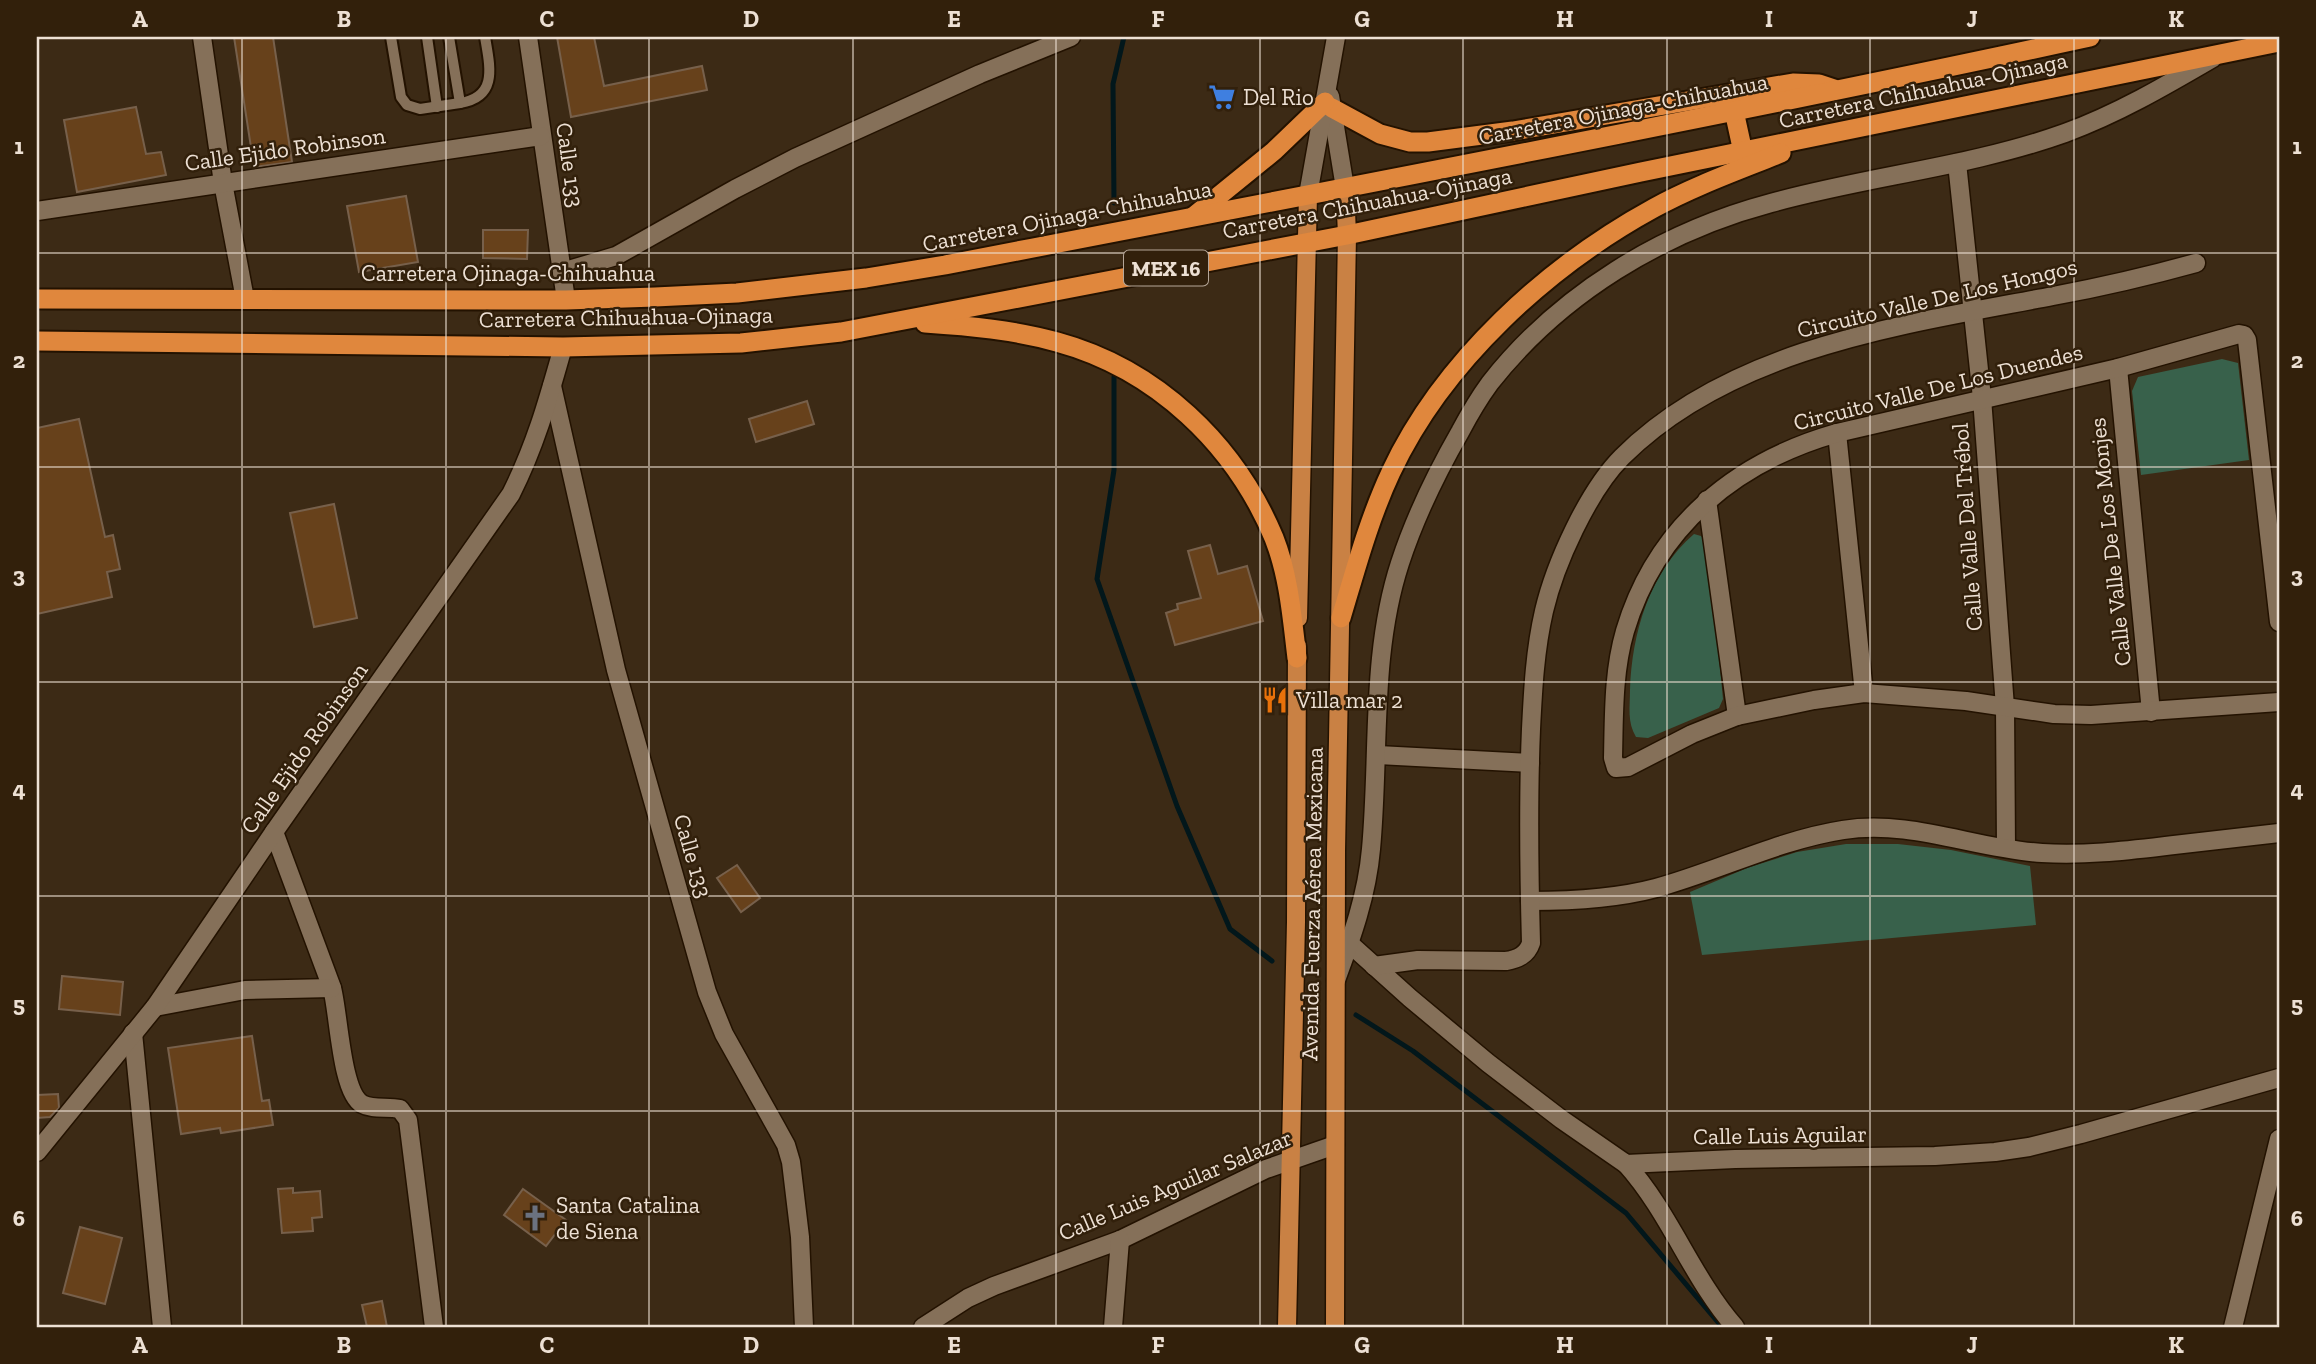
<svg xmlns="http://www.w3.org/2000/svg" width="2316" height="1364" font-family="'Zilla Slab',serif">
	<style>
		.green { fill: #38614b }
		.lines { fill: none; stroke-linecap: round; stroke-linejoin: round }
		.stream { stroke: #02171b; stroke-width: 5 }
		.building { fill: #67411b; stroke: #77604b; stroke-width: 2 }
		.service-casing { stroke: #231200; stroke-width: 14 }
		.minor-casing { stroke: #231200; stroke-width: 21 }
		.tertiary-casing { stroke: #231200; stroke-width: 21 }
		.primary-casing { stroke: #231200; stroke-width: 21 }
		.trunk-casing { stroke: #231200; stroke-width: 23 }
		.service { stroke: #857059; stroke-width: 10 }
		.minor { stroke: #857059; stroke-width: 18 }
		.tertiary { stroke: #857059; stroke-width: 18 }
		.primary { stroke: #c98144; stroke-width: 18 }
		.trunk { stroke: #e0873d; stroke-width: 19 }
		.grid { fill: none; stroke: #ede0d4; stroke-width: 2; stroke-opacity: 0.55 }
		.labels { text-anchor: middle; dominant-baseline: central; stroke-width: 5; stroke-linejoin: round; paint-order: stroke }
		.shield { fill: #32200b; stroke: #b5a698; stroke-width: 2 }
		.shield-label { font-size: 21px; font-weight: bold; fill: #ede0d4 }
		.street-label { font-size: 23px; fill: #ede0d4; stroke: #32200b }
		.poi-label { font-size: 23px; fill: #ede0d4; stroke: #32200b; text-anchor: start }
		.neatline { fill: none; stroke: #ede0d4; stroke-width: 2.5 }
		.grid-label { font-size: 23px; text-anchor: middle; font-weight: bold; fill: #ede0d4 }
	</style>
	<rect width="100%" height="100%" fill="#3c2a15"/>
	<g class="green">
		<polygon points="2222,359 2238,363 2249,460 2141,475 2132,391 2138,377"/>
		<path d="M1694 534 1701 536 1708 544 1723 699 1719 708 1648 738 1636 737C1627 722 1630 707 1630 690 1632 633 1649 573 1694 534Z"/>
		<polygon points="1846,844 1898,844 1951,850 2030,866 2036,925 1702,955 1690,892 1747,868 1797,852"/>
	</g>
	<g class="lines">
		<g class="stream">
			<polyline points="1114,203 1113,84 1124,37"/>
			<polyline points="1114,377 1114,470 1097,579 1177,806 1230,929 1272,961"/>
			<polyline points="1356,1015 1413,1051 1626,1213 1722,1327"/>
		</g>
	</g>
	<g class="building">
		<polygon points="234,37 273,37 292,162 254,167"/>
		<polygon points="557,37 594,37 604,86 702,66 707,90 571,117"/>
		<polygon points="136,107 146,154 161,152 166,175 77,192 64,120"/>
		<polygon points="406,196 418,262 359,272 347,206"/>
		<polygon points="483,230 528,230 527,259 483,258"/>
		<polygon points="807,401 814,424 756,442 749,419"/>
		<polygon points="79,419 105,537 113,535 120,569 107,572 112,597 37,614 37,428"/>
		<polygon points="334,504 357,618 314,627 290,513"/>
		<polygon points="1210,545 1218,574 1247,566 1263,621 1175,645 1166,613 1178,609 1177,604 1201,598 1188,551"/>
		<polygon points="737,865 760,898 741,912 717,878"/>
		<polygon points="62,976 123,982 120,1015 59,1009"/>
		<polygon points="252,1036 262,1101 269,1100 273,1125 221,1133 220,1128 181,1134 168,1048"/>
		<polygon points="58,1094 59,1108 50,1117 37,1118 37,1095"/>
		<polygon points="293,1188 293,1193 320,1191 322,1217 312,1218 313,1231 282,1233 278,1189"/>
		<polygon points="523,1189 566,1220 546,1246 504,1215"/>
		<polygon points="80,1227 122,1238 105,1304 63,1293"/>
		<polygon points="382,1301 387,1327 367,1327 362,1305"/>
	</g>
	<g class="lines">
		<g class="service-casing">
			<g id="service">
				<polyline points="391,37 401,97 407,105 420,109 460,103"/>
				<polyline points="427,37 437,107"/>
				<path d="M449 37 460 103C498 97 490 67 485 37"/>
			</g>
		</g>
		<g class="minor-casing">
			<g id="minor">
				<polyline points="202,37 223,183 245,299"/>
				<polyline points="528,37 566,300"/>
				<polyline points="1330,96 1345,188"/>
				<polyline points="1957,163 1982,398 2005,707 2006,847"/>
				<polyline points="1308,195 1336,37"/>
				<polyline points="37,211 541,136"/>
				<polyline points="562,272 616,256 735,189 795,158 980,74 1071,37"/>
				<polyline points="2118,368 2151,712"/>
				<polyline points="552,386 616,670 707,992 724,1034 776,1127 786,1145 791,1162 800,1237 804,1327"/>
				<polyline points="1837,433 1864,693"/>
				<polyline points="1707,500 1737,716"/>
				<path d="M2279 622 2247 340 2244 335 2239 334 2118 368 1837 433C1735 462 1656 527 1625 631 1613 672 1614 716 1613 758L1616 768 1628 767 1692 734 1737 716 1814 700 1864 693 1966 701 2054 714 2091 715 2279 702"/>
				<polyline points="1378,755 1530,763"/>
				<path d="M274 832 332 988C339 1014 341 1092 362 1104 373 1110 388 1106 400 1109L408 1120 434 1327"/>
				<path d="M1530 901C1572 901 1615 899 1656 888 1718 871 1779 840 1843 830 1910 819 1975 849 2042 853 2086 856 2131 850 2174 845 2209 841 2244 837 2279 833"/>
				<polyline points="1350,944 1410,998 1488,1063 1561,1119 1626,1164 1735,1159 1935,1156 1995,1152 2029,1147 2081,1134 2279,1078"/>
				<path d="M1374 966 1418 960 1506 961C1518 959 1527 955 1531 943 1529 871 1528 800 1531 729 1533 689 1535 650 1544 611 1555 564 1588 491 1622 457 1732 347 1907 324 2053 296 2102 287 2149 276 2196 263"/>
				<polyline points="155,1007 245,990 332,988"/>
				<polyline points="133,1033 162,1327"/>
				<path d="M37 1152 155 1007 274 832 511 494C536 444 548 400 563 347"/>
				<path d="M1626 1164C1670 1213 1692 1278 1735 1327"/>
				<polyline points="923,1327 968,1298 994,1286 1120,1240 1266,1169 1335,1145"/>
				<polyline points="1113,1327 1120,1240"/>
				<polyline points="2233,1327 2279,1139"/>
			</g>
		</g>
		<g class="tertiary-casing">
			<path id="tertiary" d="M1336 980C1352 937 1367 895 1371 849 1380 753 1370 655 1400 563 1415 517 1436 474 1460 432 1469 415 1479 398 1490 383 1560 294 1662 232 1771 203 1868 176 1970 167 2065 133 2117 114 2165 86 2213 58"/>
		</g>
		<g class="primary-casing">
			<g id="primary">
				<polyline points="1298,618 1308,195"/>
				<polyline points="1287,1327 1296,922 1297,646"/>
				<polyline points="1335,1327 1336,851 1347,235 1345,188"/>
			</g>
		</g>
		<g class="trunk-casing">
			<g id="trunk">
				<polyline points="1332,108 1380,134 1410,142 1428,142 1513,131 1793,83 1819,84 1834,89"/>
				<polyline points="1734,111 1743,152"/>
				<polyline points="1194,216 1274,151 1325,102"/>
				<path d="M37 299 566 300 655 297 737 293 866 278 945 265C1327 191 1710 119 2090 37"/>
				<path d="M925 323C970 326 1014 330 1057 342 1156 369 1235 444 1274 538 1289 576 1292 617 1297 658"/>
				<polyline points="37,341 563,347 741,343 841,332 1347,235 1641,172 2279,42"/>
				<path d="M1341 618C1356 568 1369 519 1391 472 1443 361 1548 266 1654 208 1694 186 1739 170 1781 153"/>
			</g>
		</g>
		<use href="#service" class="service"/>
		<use href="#minor" class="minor"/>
		<use href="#tertiary" class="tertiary"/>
		<use href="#primary" class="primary"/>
		<use href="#trunk" class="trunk"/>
	</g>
	<path class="grid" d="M242 37V1327M446 37V1327M649 37V1327M853 37V1327M1056 37V1327M1260 37V1327M1463 37V1327M1667 37V1327M1870 37V1327M2074 37V1327M37 253H2279M37 467H2279M37 682H2279M37 896H2279M37 1111H2279"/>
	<defs>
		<g id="supermarket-bare" transform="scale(2.1)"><path d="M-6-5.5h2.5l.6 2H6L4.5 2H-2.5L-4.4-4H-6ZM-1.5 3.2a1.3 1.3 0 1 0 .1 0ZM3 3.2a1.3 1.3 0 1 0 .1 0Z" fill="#3f7fe0" stroke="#32200b" stroke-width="2.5" paint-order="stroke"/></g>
		<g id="restaurant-bare" transform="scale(2.1)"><path d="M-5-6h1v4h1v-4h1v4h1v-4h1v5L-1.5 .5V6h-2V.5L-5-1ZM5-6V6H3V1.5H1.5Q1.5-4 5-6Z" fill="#e8710a" stroke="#32200b" stroke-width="2.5" paint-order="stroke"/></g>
		<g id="church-bare" transform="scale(2.1)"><path d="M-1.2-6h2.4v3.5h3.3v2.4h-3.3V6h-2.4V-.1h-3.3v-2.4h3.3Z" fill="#6b7280" stroke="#32200b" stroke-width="2.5" paint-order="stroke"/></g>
	</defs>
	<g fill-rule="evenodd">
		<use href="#supermarket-bare" x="1222" y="97"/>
		<use href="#restaurant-bare" x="1275" y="700"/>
		<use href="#church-bare" x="535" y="1218"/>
	</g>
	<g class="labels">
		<rect class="shield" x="1124" y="250.5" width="84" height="35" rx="5"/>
		<g class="shield-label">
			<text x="1166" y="268">MEX 16</text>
		</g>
		<g class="street-label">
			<text transform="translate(1923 90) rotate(-12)">Carretera Chihuahua-Ojinaga</text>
			<text transform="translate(1623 109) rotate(-11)">Carretera Ojinaga-Chihuahua</text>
			<text transform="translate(285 149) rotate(-8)">Calle Ejido Robinson</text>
			<text transform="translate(570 165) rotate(82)">Calle 133</text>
			<text transform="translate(1367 203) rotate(-11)">Carretera Chihuahua-Ojinaga</text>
			<text transform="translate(1067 216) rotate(-11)">Carretera Ojinaga-Chihuahua</text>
			<text x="508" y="273">Carretera Ojinaga-Chihuahua</text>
			<text transform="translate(1937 298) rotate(-13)">Circuito Valle De Los Hongos</text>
			<text transform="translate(626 317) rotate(-1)">Carretera Chihuahua-Ojinaga</text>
			<text transform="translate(1938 387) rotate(-14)">Circuito Valle De Los Duendes</text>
			<text transform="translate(1967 527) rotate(-94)">Calle Valle Del Trébol</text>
			<text transform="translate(2110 542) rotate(-96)">Calle Valle De Los Monjes</text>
			<text transform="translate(304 748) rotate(-55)">Calle Ejido Robinson</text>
			<text transform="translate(693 856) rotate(74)">Calle 133</text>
			<text transform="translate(1312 904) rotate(-89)">Avenida Fuerza Aérea Mexicana</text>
			<text transform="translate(1780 1135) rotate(-1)">Calle Luis Aguilar</text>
			<text transform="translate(1175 1185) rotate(-23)">Calle Luis Aguilar Salazar</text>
		</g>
		<g class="poi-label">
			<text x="1243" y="97">Del Rio</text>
			<text x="1296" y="700">Villa mar 2</text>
			<text x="556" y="1205">Santa Catalina<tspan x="556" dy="26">de Siena</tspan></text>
		</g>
	</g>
	<rect width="2316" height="1364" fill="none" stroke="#32200b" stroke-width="77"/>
	<rect x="38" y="38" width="2240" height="1288" class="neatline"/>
	<g class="grid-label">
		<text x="140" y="27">A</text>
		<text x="344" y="27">B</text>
		<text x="547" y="27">C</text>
		<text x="751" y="27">D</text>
		<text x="954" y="27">E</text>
		<text x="1158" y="27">F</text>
		<text x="1362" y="27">G</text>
		<text x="1565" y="27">H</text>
		<text x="1769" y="27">I</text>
		<text x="1972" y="27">J</text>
		<text x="2176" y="27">K</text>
		<text x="19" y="154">1</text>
		<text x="2297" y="154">1</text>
		<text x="19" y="368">2</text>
		<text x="2297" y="368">2</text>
		<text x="19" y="583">3</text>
		<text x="2297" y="583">3</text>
		<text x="19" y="797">4</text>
		<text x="2297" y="797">4</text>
		<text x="19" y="1012">5</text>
		<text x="2297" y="1012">5</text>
		<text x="19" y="1226">6</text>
		<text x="2297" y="1226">6</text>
		<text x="140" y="1353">A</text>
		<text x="344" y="1353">B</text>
		<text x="547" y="1353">C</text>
		<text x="751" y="1353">D</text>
		<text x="954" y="1353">E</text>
		<text x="1158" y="1353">F</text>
		<text x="1362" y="1353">G</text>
		<text x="1565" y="1353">H</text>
		<text x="1769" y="1353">I</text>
		<text x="1972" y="1353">J</text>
		<text x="2176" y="1353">K</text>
	</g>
</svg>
